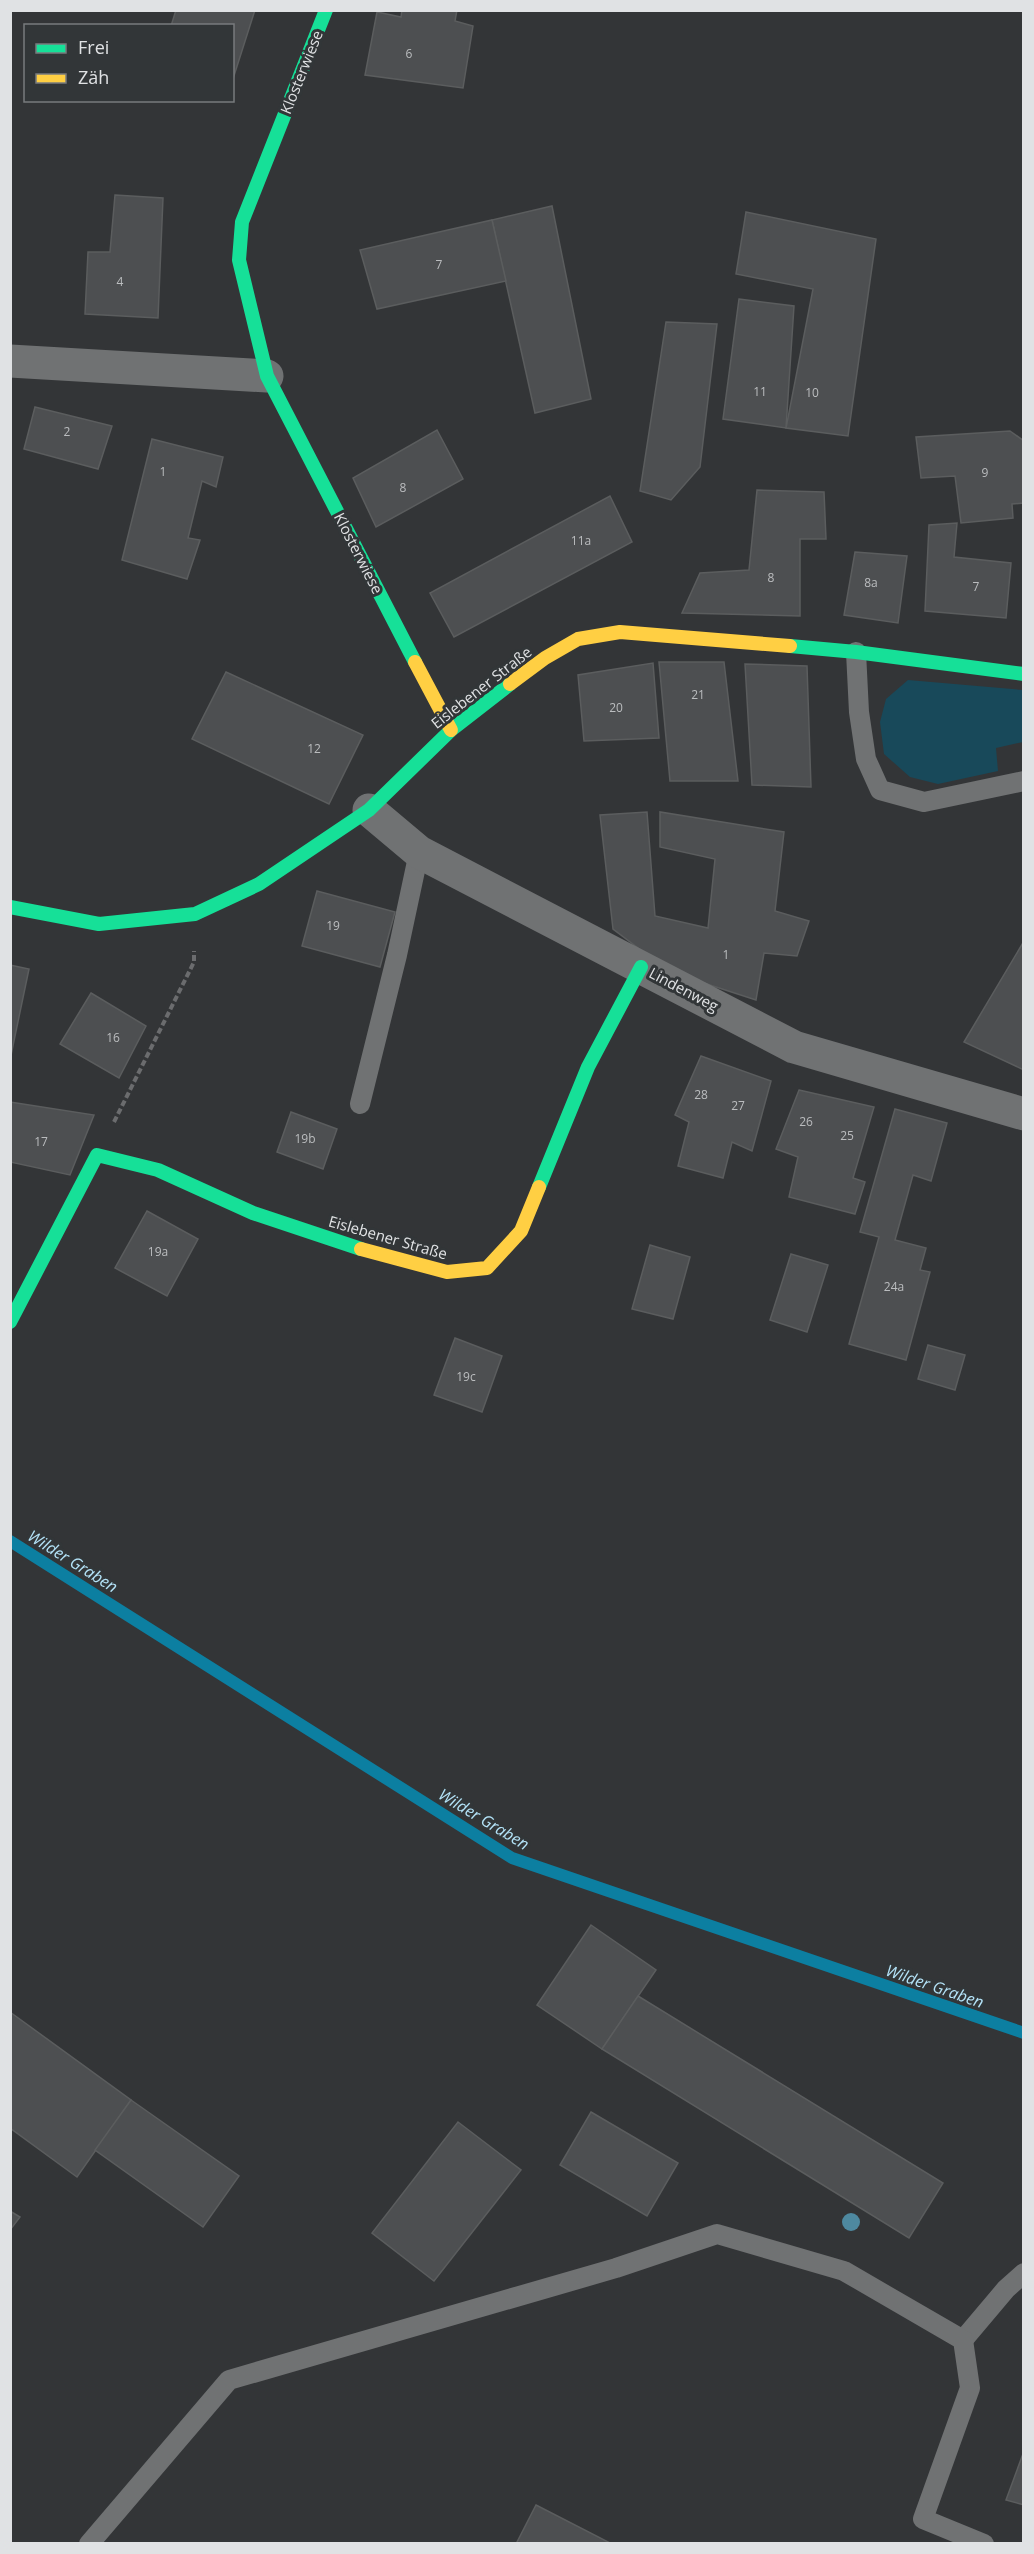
<svg xmlns="http://www.w3.org/2000/svg" width="1034" height="2554" font-family="'Open Sans',sans-serif">
	<style>
		.green { fill: #18495a }
		.lines { fill: none; stroke-linecap: round; stroke-linejoin: round }
		.stream { stroke: #0c7fa1; stroke-width: 12 }
		.building { fill: #4d4f51; stroke: #5b5d5e; stroke-width: 1.5 }
		.path { stroke: #6b6c6e; stroke-width: 4; stroke-dasharray: 6 3; stroke-linecap: butt }
		.lane { stroke: #707273; stroke-width: 20 }
		.street { stroke: #707273; stroke-width: 33 }
		.fast { stroke: #16e098; stroke-width: 14 }
		.slow { stroke: #ffcf43; stroke-width: 14 }
		.tree { fill: #4e89a0 }
		.labels { text-anchor: middle; dominant-baseline: central; stroke-width: 6; stroke-linejoin: round; paint-order: stroke }
		.number-label { font-size: 12px; fill: #bbbdbf }
		.street-label { font-size: 15px; fill: #e0e2e4; stroke: #323638 }
		.water-label { font-size: 16px; font-style: italic; fill: #b4e3f8; stroke: #323638 }
	</style>
	<rect width="100%" height="100%" fill="#333537"/>
	<polygon class="green" points="908,680 1023,690 1023,742 996,748 998,771 938,784 910,777 884,754 880,722 886,699"/>
	<g class="lines">
		<polyline class="stream" points="10,1541 512,1858 1024,2033"/>
	</g>
	<g class="building">
		<polygon points="176,10 255,10 232,82 232,26 171,26"/>
		<polygon points="402,10 457,10 455,21 473,26 463,88 365,75 377,12 401,17"/>
		<polygon points="115,195 163,198 158,318 85,314 88,252 110,252"/>
		<polygon points="552,206 591,399 535,413 492,220"/>
		<polygon points="746,212 876,239 848,436 786,428 813,289 736,274"/>
		<polygon points="492,220 506,281 377,309 360,250"/>
		<polygon points="739,299 794,306 786,428 723,419"/>
		<polygon points="666,322 717,324 700,467 671,500 640,491"/>
		<polygon points="35,407 112,426 98,469 24,449"/>
		<polygon points="437,430 463,479 376,527 353,478"/>
		<polygon points="1010,431 1024,441 1024,503 1012,504 1013,518 961,523 955,476 921,478 916,437"/>
		<polygon points="152,439 223,457 216,487 202,481 188,538 200,540 187,579 122,560"/>
		<polygon points="757,490 824,492 826,539 800,539 800,616 682,613 700,573 749,570"/>
		<polygon points="610,496 632,542 454,637 430,593"/>
		<polygon points="957,523 954,557 1011,563 1006,618 925,611 929,525"/>
		<polygon points="855,552 907,556 898,623 844,615"/>
		<polygon points="659,662 724,662 738,781 670,781"/>
		<polygon points="653,663 659,738 584,741 578,675"/>
		<polygon points="745,664 807,666 811,787 752,785"/>
		<polygon points="226,672 363,735 329,804 192,739"/>
		<polygon points="647,812 655,916 708,928 715,859 660,847 660,812 784,832 775,911 809,921 797,956 764,953 756,1000 670,972 613,929 600,815"/>
		<polygon points="317,891 395,912 380,967 302,946"/>
		<polygon points="1024,941 1024,1070 964,1042"/>
		<polygon points="10,965 29,969 10,1060"/>
		<polygon points="91,993 146,1026 119,1078 60,1044"/>
		<polygon points="701,1056 771,1081 752,1151 732,1142 723,1178 678,1166 689,1122 675,1115"/>
		<polygon points="799,1090 874,1107 853,1178 865,1182 855,1214 789,1197 798,1157 776,1149"/>
		<polygon points="10,1102 94,1115 70,1175 10,1162"/>
		<polygon points="895,1109 947,1123 931,1181 913,1175 895,1240 926,1248 920,1270 930,1272 906,1360 849,1344 879,1237 860,1232"/>
		<polygon points="291,1112 337,1129 323,1169 277,1152"/>
		<polygon points="147,1211 198,1239 167,1296 115,1268"/>
		<polygon points="650,1245 690,1257 673,1319 632,1309"/>
		<polygon points="791,1254 828,1265 807,1332 770,1320"/>
		<polygon points="455,1338 502,1356 482,1412 434,1395"/>
		<polygon points="928,1345 965,1355 955,1390 918,1379"/>
		<polygon points="591,1925 656,1970 602,2049 537,2005"/>
		<polygon points="638,1996 943,2183 909,2238 602,2049"/>
		<polygon points="10,2012 131,2100 77,2177 10,2128"/>
		<polygon points="131,2100 239,2176 203,2227 95,2150"/>
		<polygon points="591,2112 678,2163 647,2216 560,2165"/>
		<polygon points="458,2122 521,2170 434,2281 372,2233"/>
		<polygon points="10,2211 20,2217 10,2230"/>
		<polygon points="1024,2451 1024,2505 1006,2500"/>
		<polygon points="536,2505 612,2544 516,2544"/>
	</g>
	<g class="lines">
		<polyline class="path" points="114,1122 194,962 194,951"/>
		<g class="lane">
			<polyline points="856,652 859,712 866,759 880,790 924,802 1024,781"/>
			<polyline points="360,1104 397,955 419,852"/>
			<polyline points="963,2340 1006,2289 1024,2273"/>
			<polyline points="89,2544 229,2380 616,2268 717,2234 844,2271 963,2340 970,2388 923,2519 984,2544"/>
		</g>
		<g class="street">
			<polyline points="10,361 267,376"/>
			<polyline points="369,810 419,852 794,1047 1024,1114"/>
		</g>
		<g class="fast">
			<polyline points="326,10 242,222 239,260 267,376 415,662"/>
			<polyline points="790,646 856,652 1024,674"/>
			<polyline points="10,907 99,924 195,914 259,884 369,810 451,730 510,684"/>
			<polyline points="539,1187 588,1067 641,967"/>
			<polyline points="10,1322 97,1155 158,1170 253,1213 361,1249"/>
		</g>
		<g class="slow">
			<polyline points="415,662 451,730"/>
			<polyline points="510,684 545,658 578,639 620,632 790,646"/>
			<polyline points="361,1249 447,1272 487,1268 521,1231 539,1187"/>
		</g>
	</g>
	<circle class="tree" cx="851" cy="2222" r="9"/>
	<g class="labels">
		<g class="number-label">
			<text x="409" y="53">6</text>
			<text x="439" y="264">7</text>
			<text x="120" y="281">4</text>
			<text x="760" y="391">11</text>
			<text x="812" y="392">10</text>
			<text x="67" y="431">2</text>
			<text x="163" y="471">1</text>
			<text x="985" y="472">9</text>
			<text x="403" y="487">8</text>
			<text x="581" y="540">11a</text>
			<text x="771" y="577">8</text>
			<text x="871" y="582">8a</text>
			<text x="976" y="586">7</text>
			<text x="698" y="694">21</text>
			<text x="616" y="707">20</text>
			<text x="314" y="748">12</text>
			<text x="333" y="925">19</text>
			<text x="726" y="954">1</text>
			<text x="113" y="1037">16</text>
			<text x="701" y="1094">28</text>
			<text x="738" y="1105">27</text>
			<text x="806" y="1121">26</text>
			<text x="847" y="1135">25</text>
			<text x="305" y="1138">19b</text>
			<text x="41" y="1141">17</text>
			<text x="158" y="1251">19a</text>
			<text x="894" y="1286">24a</text>
			<text x="466" y="1376">19c</text>
		</g>
		<g class="street-label">
			<text transform="translate(301 72) rotate(-68)">Klosterwiese</text>
			<text transform="translate(359 553) rotate(63)">Klosterwiese</text>
			<text transform="translate(481 687) rotate(-38)">Eislebener Straße</text>
			<text transform="translate(684 989) rotate(28)">Lindenweg</text>
			<text transform="translate(388 1237) rotate(16)">Eislebener Straße</text>
		</g>
		<g class="water-label">
			<text transform="translate(73 1561) rotate(32)">Wilder Graben</text>
			<text transform="translate(484 1819) rotate(31)">Wilder Graben</text>
			<text transform="translate(935 1986) rotate(19)">Wilder Graben</text>
		</g>
	</g>
	<rect width="1034" height="2554" fill="none" stroke="#e0e2e4" stroke-width="24"/>
	<rect x="24" y="24" width="210" height="78" fill="#323638" stroke="#787b7d" stroke-width="1.5"/>
	<rect x="36" y="44" width="30" height="9" fill="#16e098" stroke="#787b7d" stroke-width="1.5"/>
	<text x="78" y="54" font-size="18" fill="#e0e2e4">Frei</text>
	<rect x="36" y="74" width="30" height="9" fill="#ffcf43" stroke="#787b7d" stroke-width="1.5"/>
	<text x="78" y="84" font-size="18" fill="#e0e2e4">Zäh</text>
</svg>
